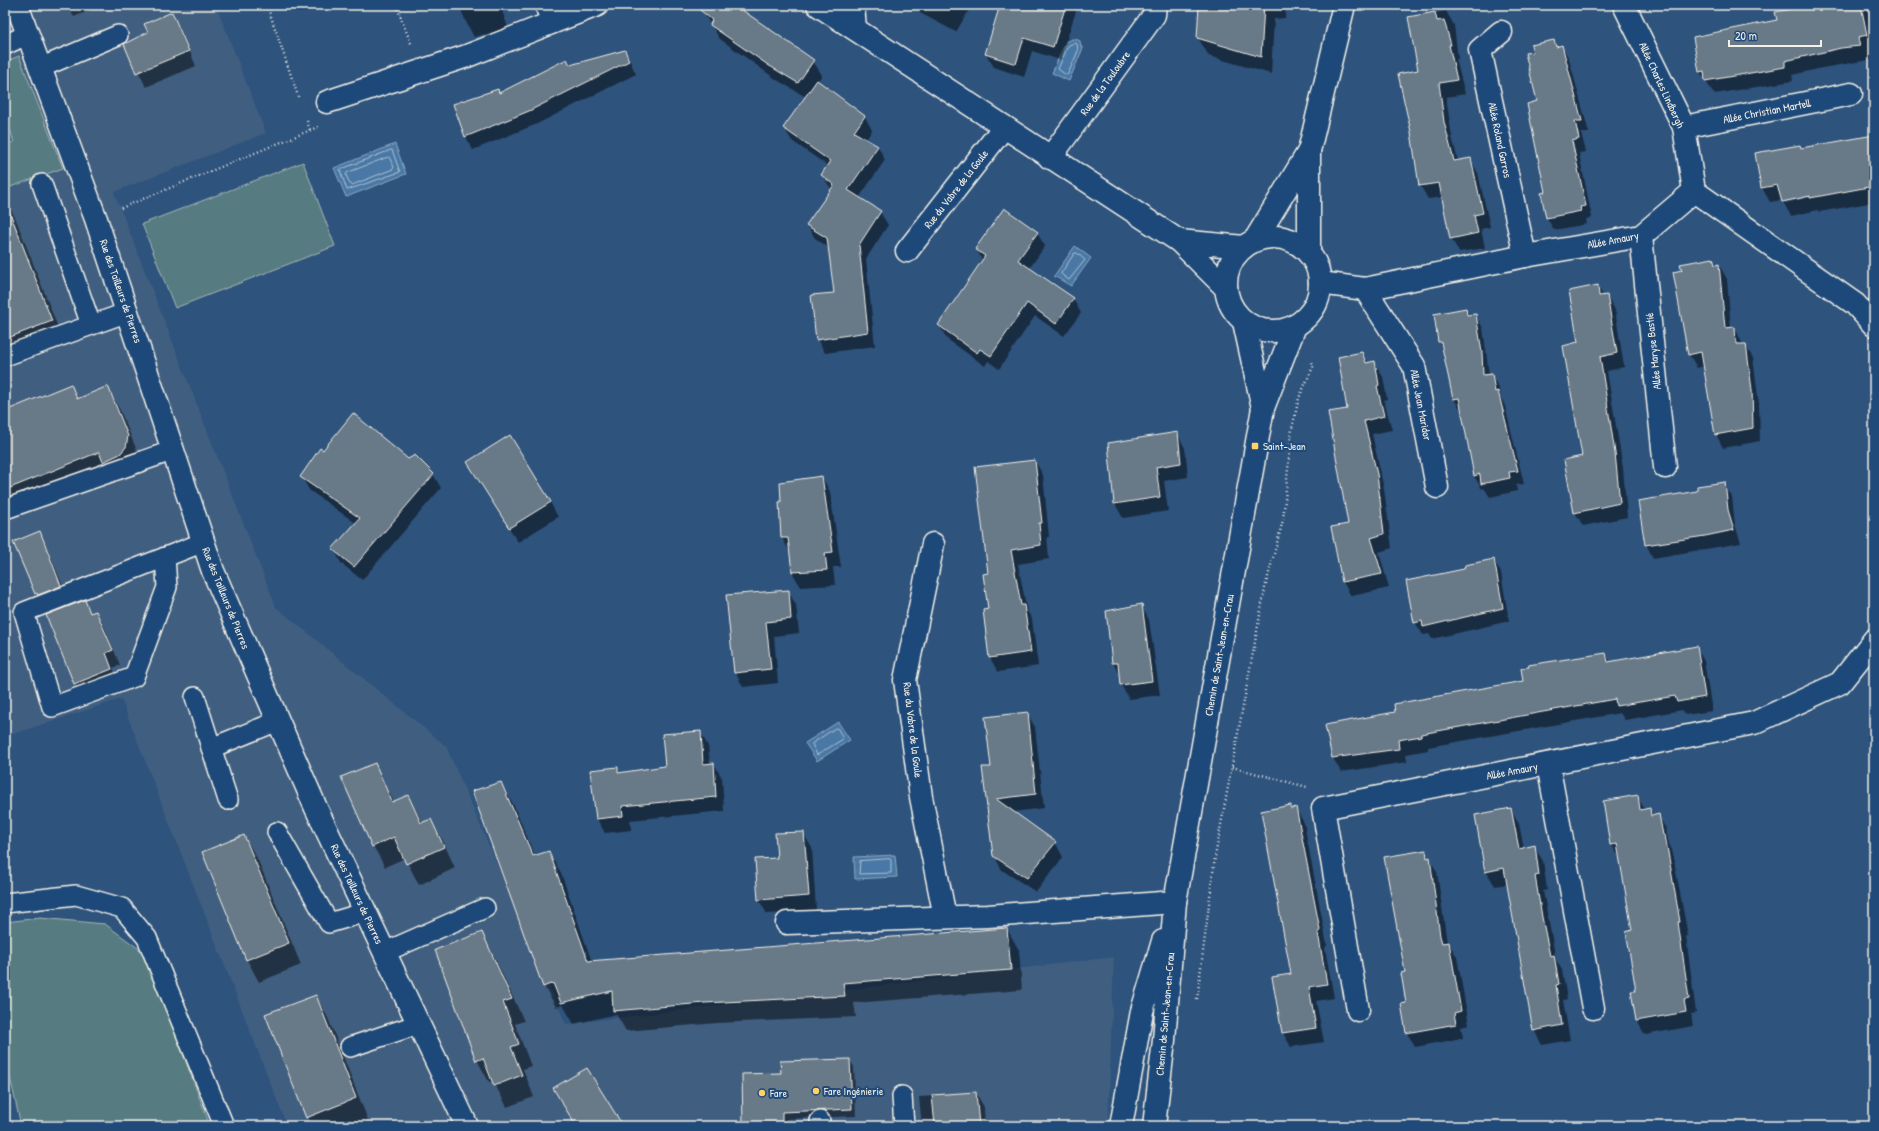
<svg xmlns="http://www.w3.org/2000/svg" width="1879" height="1131" font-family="'Patrick Hand',sans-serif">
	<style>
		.built { fill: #3f5e80 }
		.green { fill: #567c82; stroke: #a5b6b5 }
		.water { fill: #4a78a6; stroke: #8ea8c0 }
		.shadow { fill: #0007; fill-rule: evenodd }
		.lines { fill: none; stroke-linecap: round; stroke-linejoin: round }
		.shore { stroke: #b0c1ce; stroke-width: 1 }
		.building { fill: #687988; stroke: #f4f1e8 }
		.lane-casing { stroke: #f4f1e8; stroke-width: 22 }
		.street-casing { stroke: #f4f1e8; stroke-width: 25 }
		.secondary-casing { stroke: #f4f1e8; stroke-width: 25 }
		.path { stroke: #f4f1e8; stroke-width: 2.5; stroke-dasharray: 1 3; stroke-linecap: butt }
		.lane { stroke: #1f4a7a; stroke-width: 19 }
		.street { stroke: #1f4a7a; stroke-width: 22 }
		.secondary { stroke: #1f4a7a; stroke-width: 22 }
		.poi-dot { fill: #ffd166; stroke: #1f4a7a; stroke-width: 1.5 }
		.labels { text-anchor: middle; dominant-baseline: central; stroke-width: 4; stroke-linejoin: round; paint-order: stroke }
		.street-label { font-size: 11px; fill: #f4f1e8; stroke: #1f4a7a }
		.poi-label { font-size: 11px; fill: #f4f1e8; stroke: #1f4a7a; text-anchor: start }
	</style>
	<rect width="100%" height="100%" fill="#2e537d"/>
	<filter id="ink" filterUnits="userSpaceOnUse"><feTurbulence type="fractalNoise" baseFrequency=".025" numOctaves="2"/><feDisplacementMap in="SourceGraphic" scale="8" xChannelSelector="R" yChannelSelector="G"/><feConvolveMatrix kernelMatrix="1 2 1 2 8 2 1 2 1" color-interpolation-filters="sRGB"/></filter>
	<g filter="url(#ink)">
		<polygon class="built" points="5,5 216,5 266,133 114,192 276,607 446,746 566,1024 1114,957 1108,1126 287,1126 121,699 13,734 5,710"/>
		<g class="green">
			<polygon points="19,56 63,168 5,189 5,158 8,156 6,145 14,142 5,113 5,62"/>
			<polygon points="303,162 335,246 175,308 142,224"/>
			<polygon points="40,918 105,924 146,954 210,1126 21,1126 5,1055 5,922"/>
		</g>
		<g class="water">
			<polygon points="1072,39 1076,39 1080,41 1081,47 1083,48 1069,81 1052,73 1066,41 1069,41"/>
			<polygon points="395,144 406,174 346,197 334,168"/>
			<polygon points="1075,246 1091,258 1071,286 1054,276"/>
			<polygon points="838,722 850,740 817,761 805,743"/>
			<polygon points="895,855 897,877 855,879 854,857"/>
		</g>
		<g class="shadow">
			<polygon points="67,5 102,5 74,17"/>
			<polygon points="152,5 170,5 155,11"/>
			<polygon points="459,5 500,5 511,36 491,44 485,34 474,37 466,22"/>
			<polygon points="706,5 733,5 813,61 822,75 817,82 865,117 872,130 866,140 878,146 885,160 859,198 880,212 888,225 866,259 875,346 825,353 817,339 835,294 829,248 815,238 807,225 832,190 822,175 828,166 792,141 784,128 806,97 777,80 720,39 702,11"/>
			<polygon points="916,5 972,5 956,32 920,13"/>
			<polygon points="1001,5 1072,5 1076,11 1060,60 1032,51 1024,77 994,67 986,54"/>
			<polygon points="1200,5 1286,5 1285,18 1274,19 1271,74 1209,56 1198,38"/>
			<polygon points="1460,5 1484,5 1463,10"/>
			<polygon points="1823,5 1863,5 1868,13 1874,45 1874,59 1822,68 1792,75 1793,81 1714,94 1700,72"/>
			<polygon points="1446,11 1454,25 1458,59 1456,59 1465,94 1446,97 1452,137 1458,161 1470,159 1478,173 1490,227 1481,229 1485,248 1459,252 1451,238 1443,197 1428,199 1420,185 1419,71 1409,18"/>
			<polygon points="172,13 180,28 196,66 146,87 125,45 150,33"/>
			<polygon points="1553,42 1557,48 1562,46 1569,59 1589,133 1581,133 1586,152 1579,153 1592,218 1586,219 1587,224 1554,230 1547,218 1534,53"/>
			<polygon points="625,51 636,74 537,124 473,150 466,137 454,105 499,94 570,66"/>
			<path d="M1874 136V202L1819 212 1818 210 1791 216 1782 200 1770 202 1762 188 1756 154 1801 149ZM1815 194V196L1785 203V201Z"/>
			<polygon points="5,200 15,217 64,343 5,366"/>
			<polygon points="1004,210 1037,233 1045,246 1029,269 1073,299 1081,313 1064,336 1035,316 999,369 988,361 985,366 947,339 939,325 983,261 976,249"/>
			<polygon points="1713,259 1716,266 1719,265 1727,279 1731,329 1735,328 1743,345 1745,345 1753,358 1759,404 1760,441 1723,448 1716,434 1704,366 1697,368 1689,354 1683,270"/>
			<polygon points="1597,286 1604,297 1607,296 1615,310 1624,367 1607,371 1623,468 1627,517 1583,526 1575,512 1583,457 1579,343"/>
			<polygon points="1466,309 1470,316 1475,315 1483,328 1489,375 1491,375 1499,388 1501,398 1505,406 1524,484 1516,485 1517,491 1490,497 1484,488 1482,489 1474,476 1462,412 1454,399 1445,352 1439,342 1435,315"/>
			<polygon points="1362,353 1368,364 1375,363 1383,377 1387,399 1384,400 1392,430 1372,434 1384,489 1392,548 1379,552 1389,588 1351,596 1343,582 1333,528 1349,525 1348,409"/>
			<polygon points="71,386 79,400 108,388 120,410 140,458 136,472 116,483 111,474 17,512 5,492 5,412"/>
			<polygon points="1177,433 1185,448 1188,477 1164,481 1168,511 1123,518 1115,504 1109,444"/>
			<polygon points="323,451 408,461 433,474 441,488 362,580 341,563 334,549 357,524 309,490 302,477"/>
			<polygon points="1035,461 1043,475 1049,537 1047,537 1049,559 1018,564 1027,611 1032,619 1038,666 998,672 990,658 984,611 990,610 989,574"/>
			<polygon points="468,463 550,502 558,517 518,542"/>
			<polygon points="822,477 830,492 841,567 833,567 835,585 801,587 792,572 791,554 782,538 780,503"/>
			<polygon points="1724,484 1732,497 1735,525 1741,543 1653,558 1646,544 1698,492"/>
			<polygon points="39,532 46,545 68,598 43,606 36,594 15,542"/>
			<polygon points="1494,560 1501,573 1509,621 1432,639 1429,634 1423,635 1415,622 1465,569"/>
			<polygon points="788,591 796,605 799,633 774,636 778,683 743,687 735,672 727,596"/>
			<polygon points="84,602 91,614 96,612 104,626 120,665 113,668 119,683 83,698 75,684 48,616"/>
			<polygon points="1141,605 1149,620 1160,695 1129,699 1121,685 1120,676 1113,663"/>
			<polygon points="1696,647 1704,661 1712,711 1685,715 1682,710 1625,720 1620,713 1428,747 1428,750 1406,754 1407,762 1341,772 1333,758 1326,726 1396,713 1524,682 1606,654 1611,663"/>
			<polygon points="1027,713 1035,727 1044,808 1013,812 1055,842 1063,857 1036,892 1002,870 994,856 992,768"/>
			<polygon points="700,732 708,746 710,764 714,764 722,778 724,811 630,820 631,830 605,833 597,819 592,771 617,768 620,774 666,767"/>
			<polygon points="374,764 394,802 408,796 423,823 431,820 443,841 455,868 419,885 405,858 385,867 373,846"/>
			<polygon points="501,783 513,804 535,856 549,852 561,873 592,962 1007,929 1019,950 1022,990 854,1003 856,1017 717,1023 626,1031 616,1014 574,1024 563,1005 556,1007 544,986"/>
			<polygon points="1637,796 1645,810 1650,809 1654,816 1658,815 1666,829 1669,844 1672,850 1688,936 1686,936 1696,1013 1691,1014 1693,1026 1645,1035 1637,1021 1632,992 1637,991 1634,931 1620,858 1611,844"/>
			<polygon points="1290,806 1292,809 1296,809 1304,823 1327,945 1325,948 1334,998 1316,1001 1324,1042 1291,1047 1283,1033 1273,978 1292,974"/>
			<polygon points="1511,810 1519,824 1524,849 1534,847 1543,861 1547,890 1543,891 1556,960 1562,970 1567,999 1563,1000 1570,1040 1542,1045 1534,1030 1508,884 1495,886 1486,871"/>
			<polygon points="803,833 812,848 816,911 767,914 759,900 778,859"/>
			<polygon points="244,836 257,858 301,965 259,982 247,960 203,853"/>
			<polygon points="1425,851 1437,872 1447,943 1449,943 1457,957 1469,1025 1461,1027 1463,1038 1415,1047 1407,1033 1402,1004 1407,1003 1406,973"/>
			<polygon points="482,934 494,956 524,1021 515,1024 531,1066 523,1069 534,1097 507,1107 493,1081 489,1082 477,1060"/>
			<polygon points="316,996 328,1018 368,1120 353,1126 312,1126 307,1117"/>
			<polygon points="850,1060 854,1067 856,1116 786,1119 786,1126 744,1126 782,1074"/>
			<polygon points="976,1093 984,1107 985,1126 922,1126 919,1097"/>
		</g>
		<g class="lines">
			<g class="shore">
				<polygon points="1074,43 1077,44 1078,51 1068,74 1066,75 1058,69 1068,46"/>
				<polygon points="392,150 400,172 347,190 340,170"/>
				<polygon points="389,157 394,167 393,169 352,185 350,184 346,175 347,173"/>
				<polygon points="1075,253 1077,253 1085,260 1069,280 1061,274"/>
				<polygon points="836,728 838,729 843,739 817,755 812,744"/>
				<polygon points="890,859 891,861 891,873 859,874 860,861"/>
			</g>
		</g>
		<g class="building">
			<polygon points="694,5 735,5 814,60 798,83 768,65 710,25 712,20"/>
			<polygon points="1000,5 1066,5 1053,47 1024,38 1016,64 985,54"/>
			<polygon points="1199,5 1264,5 1261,57 1197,38"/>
			<polygon points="1814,5 1861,5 1867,35 1858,37 1860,46 1841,48 1785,61 1785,67 1705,81 1704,71 1699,72 1693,37 1777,20 1775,12"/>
			<polygon points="172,12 189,51 136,73 124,44 148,32 144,24"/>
			<polygon points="1435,12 1437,21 1444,20 1451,45 1449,45 1457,80 1439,83 1444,122 1454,161 1471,158 1483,213 1474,215 1478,233 1450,239 1439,183 1419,186 1411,132 1398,74 1418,70 1408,17"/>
			<polygon points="1554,40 1556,47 1562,45 1582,121 1575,121 1579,139 1572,141 1586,206 1580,207 1581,211 1546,218 1541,193 1545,192 1527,104 1537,101 1525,53 1533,52 1531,45"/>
			<polygon points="625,50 629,61 529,111 465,137 453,104 498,89 499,93 567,59 570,65"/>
			<polygon points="817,80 865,116 854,132 878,146 848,190 881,211 859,245 868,332 816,340 811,295 834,293 827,238 806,225 834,185 821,175 830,161 783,128"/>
			<polygon points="1874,135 1874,186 1810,198 1810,196 1782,202 1777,185 1761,188 1755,153 1800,145 1801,148"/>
			<polygon points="5,205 7,205 52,321 5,339"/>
			<polygon points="1004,208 1038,232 1018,260 1074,298 1056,324 1027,303 991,356 980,349 977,353 938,325 985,256 975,249"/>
			<polygon points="1713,258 1715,265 1719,264 1725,328 1735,327 1736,344 1746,344 1752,390 1753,428 1715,435 1701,352 1688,355 1673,272 1682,270 1680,264"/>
			<polygon points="1598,285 1599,296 1607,295 1617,353 1600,357 1615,453 1620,503 1574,513 1564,460 1582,456 1563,346 1578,342 1569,291"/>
			<polygon points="1466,308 1467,315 1476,314 1482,353 1483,375 1492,374 1495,392 1498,391 1518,471 1509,472 1510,478 1481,484 1480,474 1474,476 1459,398 1453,399 1441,342 1438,342 1434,314"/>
			<polygon points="1362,352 1366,363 1375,361 1379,385 1377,386 1384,416 1364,421 1377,474 1384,534 1371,538 1382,574 1342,582 1331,527 1348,524 1328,412 1347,409 1338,357"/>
			<polygon points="71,384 77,399 108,386 128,436 126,447 120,454 103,462 99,452 5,490 5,411"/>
			<polygon points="353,413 408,459 415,455 434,474 354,567 332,549 360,518 300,477 320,448 323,450"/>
			<polygon points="1178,432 1181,463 1156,467 1160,497 1114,504 1108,443"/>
			<polygon points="510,435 551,502 509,528 467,462"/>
			<polygon points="1035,460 1042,523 1039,523 1041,545 1011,550 1021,605 1024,605 1031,652 989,658 983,610 988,609 983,574 988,573 975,467"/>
			<polygon points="822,476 833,552 825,553 827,570 792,572 788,538 781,538 779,502 781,502 780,482"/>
			<polygon points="1725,482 1728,510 1734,530 1705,536 1645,545 1638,501 1697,491 1697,486"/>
			<polygon points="40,531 61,586 38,595 37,593 35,594 13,542"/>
			<polygon points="1494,559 1503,608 1423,627 1422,621 1414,623 1406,581 1464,569 1465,565"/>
			<polygon points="789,590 791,619 766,622 771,669 734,673 726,595"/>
			<polygon points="85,600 90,613 96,611 113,650 106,653 112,669 74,684 46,615"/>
			<polygon points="1142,604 1152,681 1120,685 1118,663 1112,663 1106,611"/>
			<polygon points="1697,646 1705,697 1677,702 1675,696 1616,706 1615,699 1421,734 1421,736 1398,740 1399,749 1332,758 1325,725 1395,712 1394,704 1523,681 1521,668 1529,667 1528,665 1606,653 1608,662"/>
			<polygon points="1028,712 1036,794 996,799 1056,842 1027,878 993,856 982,767 991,767 985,717"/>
			<polygon points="701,731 703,764 714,763 716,797 622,806 623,816 596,819 590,770 618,767 618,773 665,766 662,734"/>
			<polygon points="375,763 392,802 408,795 421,823 431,819 444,847 406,864 394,837 372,847 341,777"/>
			<polygon points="501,782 533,856 549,851 588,961 1007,928 1011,970 843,983 845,996 704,1003 613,1011 612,991 561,1003 553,983 543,987 472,791"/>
			<polygon points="1638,795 1640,810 1650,808 1651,816 1659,814 1663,835 1665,835 1680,922 1678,922 1689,999 1684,1000 1686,1012 1636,1021 1631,991 1636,991 1626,932 1632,930 1617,844 1610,845 1603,801"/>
			<polygon points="1291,805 1291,809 1296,807 1320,930 1318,933 1327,984 1309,987 1316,1028 1282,1033 1272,977 1291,974 1261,811"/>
			<polygon points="1511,808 1519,849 1535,845 1539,875 1535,876 1542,917 1550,956 1554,955 1559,984 1556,985 1562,1025 1533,1031 1504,868 1485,872 1475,815"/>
			<polygon points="804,832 809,896 758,900 755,859 777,858 775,833"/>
			<polygon points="244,835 289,943 246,960 202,852"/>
			<polygon points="1426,850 1427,858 1430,857 1440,936 1442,943 1449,942 1461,1011 1454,1013 1456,1024 1406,1033 1401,1004 1406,1003 1401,973 1405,972 1384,857"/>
			<polygon points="482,932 512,999 503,1002 519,1044 511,1047 522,1075 494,1086 483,1058 476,1061 435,950"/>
			<polygon points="316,995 356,1098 306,1118 265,1014"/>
			<polygon points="850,1059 852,1109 782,1112 782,1126 743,1126 742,1074 781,1073 780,1061"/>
			<polygon points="587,1068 623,1126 576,1126 553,1088"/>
			<polygon points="976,1092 979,1126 935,1126 932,1095"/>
		</g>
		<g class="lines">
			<g class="lane-casing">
				<g id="lane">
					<polyline points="5,45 28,34"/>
					<polyline points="40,68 118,35"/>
					<polyline points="42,184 91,325"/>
					<polyline points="5,356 128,312"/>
					<polyline points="5,509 174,450"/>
					<polyline points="165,557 167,587 134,677 52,707 24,612 204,542"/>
					<polyline points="195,697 228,800"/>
					<polyline points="211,748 278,721"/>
					<polyline points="277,832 329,923 366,912"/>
					<polyline points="5,903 76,895 122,908 147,938 224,1126"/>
					<polyline points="385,952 485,908"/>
					<polyline points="350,1047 419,1024"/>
					<polyline points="902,1096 904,1126"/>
					<polyline points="820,1121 820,1126"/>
				</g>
			</g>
			<g class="street-casing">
				<g id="street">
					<polyline points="17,5 96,219 213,571 316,808 467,1126"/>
					<polyline points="546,5 553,22"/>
					<polyline points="818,5 1179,241"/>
					<polyline points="853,5 855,29"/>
					<polyline points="1624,5 1684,127 1694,191"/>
					<polyline points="1501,32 1480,50 1525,256"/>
					<polyline points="327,102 467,56 597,5"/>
					<polyline points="1684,127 1851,94"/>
					<polyline points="1050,158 1154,15 1155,5"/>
					<polyline points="1694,191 1855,304 1874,325"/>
					<polyline points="1641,236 1665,467"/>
					<polyline points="907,251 1004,127"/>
					<polyline points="1320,283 1365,289 1525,256 1641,236 1694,191"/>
					<polyline points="1226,288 1179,241 1244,247"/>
					<polyline points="1365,289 1414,366 1437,487"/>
					<polyline points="933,544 905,680 921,797 945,917"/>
					<polyline points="1548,764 1593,1008"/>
					<polyline points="787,923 988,916 1175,902"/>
					<polyline points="1358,1010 1323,808 1754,723 1840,683 1874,640"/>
				</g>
			</g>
			<g class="secondary-casing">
				<g id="secondary">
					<circle cx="1273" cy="284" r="47"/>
					<polyline points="1255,240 1309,151"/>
					<polyline points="1309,253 1309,151 1344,5"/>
					<polyline points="1244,322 1263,408"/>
					<polyline points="1121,1126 1142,1011 1163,941"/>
					<polyline points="1154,1126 1164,1040 1175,902 1263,408 1295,326"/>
				</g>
			</g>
			<g class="path">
				<polyline points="267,5 299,99"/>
				<polyline points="396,5 412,46"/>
				<polyline points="307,121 310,130"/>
				<polyline points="121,208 318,127"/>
				<polyline points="1232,767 1307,787"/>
				<polyline points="1197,999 1215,857 1265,588 1283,520 1292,428 1299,398 1313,367 1312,360"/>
			</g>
			<use href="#lane" class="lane"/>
			<use href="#street" class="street"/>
			<use href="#secondary" class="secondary"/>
		</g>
	</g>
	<g class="poi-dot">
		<rect x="1251" y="442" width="8" height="8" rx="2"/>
		<circle cx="816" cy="1091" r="4"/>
		<circle cx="762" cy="1093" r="4"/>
	</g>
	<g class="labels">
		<g class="street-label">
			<text transform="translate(1105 83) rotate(-54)">Rue de la Touloubre</text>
			<text transform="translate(1662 85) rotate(65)">Allée Charles Lindbergh</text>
			<text transform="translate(1767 111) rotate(-11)">Allée Christian Martell</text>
			<text transform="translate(1500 140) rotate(78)">Allée Roland Garros</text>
			<text transform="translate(956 189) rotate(-52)">Rue du Vabre de la Goule</text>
			<text transform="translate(1613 240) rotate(-11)">Allée Amaury</text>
			<text transform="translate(121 291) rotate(71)">Rue des Tailleurs de Pierres</text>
			<text transform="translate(1653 351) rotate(-96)">Allée Maryse Bastié</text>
			<text transform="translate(1421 405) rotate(79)">Allée Jean Maridor</text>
			<text transform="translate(226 598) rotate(68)">Rue des Tailleurs de Pierres</text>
			<text transform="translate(1219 655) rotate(-80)">Chemin de Saint-Jean-en-Crau</text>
			<text transform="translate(913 730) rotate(83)">Rue du Vabre de la Goule</text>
			<text transform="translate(1512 771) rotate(-11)">Allée Amaury</text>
			<text transform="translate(357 894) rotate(65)">Rue des Tailleurs de Pierres</text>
			<text transform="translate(1165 1014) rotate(-85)">Chemin de Saint-Jean-en-Crau</text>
		</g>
		<g class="poi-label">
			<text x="1263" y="446">Saint-Jean</text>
			<text x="824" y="1091">Fare Ingénierie</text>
			<text x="770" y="1093">Fare</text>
		</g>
	</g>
	<rect width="1879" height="1131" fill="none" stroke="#1f4a7a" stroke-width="20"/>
	<rect x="10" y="10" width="1859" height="1111" fill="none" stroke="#f4f1e8" stroke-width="1.5" filter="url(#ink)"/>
	<path d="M1729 40v6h92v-6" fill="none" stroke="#f4f1e8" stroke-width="2"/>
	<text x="1735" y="40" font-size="12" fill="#f4f1e8" stroke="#1f4a7a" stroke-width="3" paint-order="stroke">20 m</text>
</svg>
